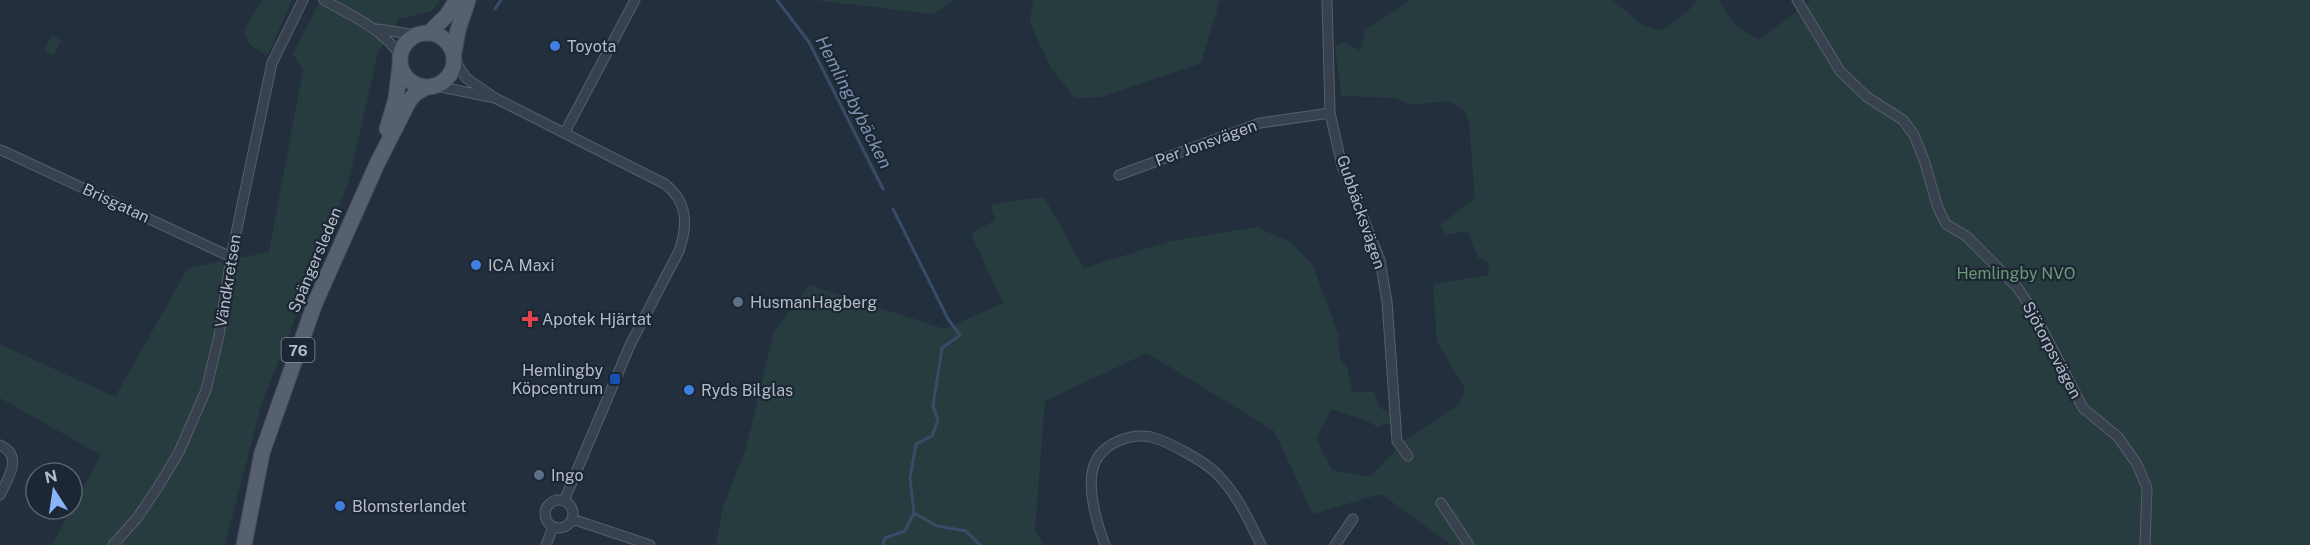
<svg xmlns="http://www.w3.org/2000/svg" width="2310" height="545" viewBox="0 0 2310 545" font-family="'Public Sans',sans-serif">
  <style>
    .green { fill: #263c3f }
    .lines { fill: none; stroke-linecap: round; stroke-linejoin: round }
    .stream { stroke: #394c67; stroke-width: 3 }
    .street-casing { stroke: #565f6c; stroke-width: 11 }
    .primary-casing { stroke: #414a57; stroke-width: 17 }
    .street { stroke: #38414e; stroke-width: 9 }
    .primary { stroke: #56606e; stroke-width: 15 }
    .shop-dot { fill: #3f7fe0; stroke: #1d2633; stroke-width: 2 }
    .service-dot { fill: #5c6f8a; stroke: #1d2633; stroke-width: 2 }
    .health-dot { fill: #e0444e; stroke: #1d2633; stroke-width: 2 }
    .transit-dot { fill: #1a4fb4; stroke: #1d2633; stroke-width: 2 }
    .labels { text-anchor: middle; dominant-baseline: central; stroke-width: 4.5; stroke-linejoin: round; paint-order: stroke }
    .shield { fill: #1d2633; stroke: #878f9c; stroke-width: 1.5 }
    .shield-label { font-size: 15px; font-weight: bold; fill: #b4bcc9 }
    .poi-label { font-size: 16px; fill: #b4bcc9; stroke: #1d2633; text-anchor: start }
    .street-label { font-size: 16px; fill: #b4bcc9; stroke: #1d2633 }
    .park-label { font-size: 16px; fill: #6b9a76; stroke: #1d2633 }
    .water-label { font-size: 18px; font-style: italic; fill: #7c92b1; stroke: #1d2633 }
  </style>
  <rect width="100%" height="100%" fill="#242f3e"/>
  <path class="green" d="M 262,0 L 292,0 L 268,55 C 253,48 247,45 244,29 Z
    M 321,0 L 440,0 L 432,11 L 399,19 L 378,53 L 348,184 L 261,405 L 225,545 L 52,545 L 101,455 L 0,398 L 0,344 L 115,397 L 188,268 L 269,252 L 303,70 L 293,54 Z
    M 814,0 L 954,0 L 933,14 Z
    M 1033,0 L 1220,0 L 1201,63 L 1101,97 L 1075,98 L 1052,70 L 1030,23 Z
    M 1408,0 L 1612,0 L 1643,25 L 1661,31 L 1688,11 L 1697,0 L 1719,0 L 1734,24 L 1759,40 L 1811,0 L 2310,0 L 2310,545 L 1452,545 L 1381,494 L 1313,514 L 1274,431 L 1147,353 L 1045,401 L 1035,529 L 1043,545 L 716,545 L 723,506 L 746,448 L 774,332 L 809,285 L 945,329 L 1003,303 L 971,234 L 995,220 L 991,204 L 1044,197 L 1084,268 L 1171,241 L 1256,227 L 1291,242 L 1313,266 L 1339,336 L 1338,343 L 1341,360 L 1347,367 L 1352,392 L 1374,392 L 1380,408 L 1390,412 L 1390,423 L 1377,427 L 1368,421 L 1331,409 L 1316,438 L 1332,470 L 1370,477 L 1399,447 L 1398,445 L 1460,404 L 1465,389 L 1437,342 L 1433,284 L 1489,275 L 1488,262 L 1478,258 L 1467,231 L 1445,235 L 1440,225 L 1475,198 L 1469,123 L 1467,115 L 1461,107 L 1447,101 L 1412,105 L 1395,98 L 1341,96 L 1335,46 L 1344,43 L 1360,50 L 1365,30 L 1408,2 Z
    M 51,35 L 61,40 L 54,55 L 44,51 Z"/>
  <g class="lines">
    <path class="stream" d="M 777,0 L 809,42 L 883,189
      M 495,9 L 501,0
      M 914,513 L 937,526 L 966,531 L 980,545
      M 883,545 L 885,538 L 905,531 L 914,513 L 910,478 L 916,444 L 932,436 L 938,420 L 933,406 L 942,348 L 960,335 L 948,319 L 893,209"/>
    <g class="street-casing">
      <path id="street" d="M 324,0 C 352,16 381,28 400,55
        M 1327,0 L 1330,113 L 1342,166 L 1380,260 L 1387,302 L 1397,441 L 1408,456
        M 1797,0 L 1840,71 L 1867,97 L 1903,120 L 1914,135 L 1924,160 L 1938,208 L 1946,224 L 1966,236 L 2017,287 L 2033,311 L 2083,408 L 2118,437 L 2137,464 L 2147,488 L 2145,545
        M 378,29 L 417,35
        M 455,61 L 466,78 L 495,98 L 665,184 C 688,202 688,225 679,251 L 630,345 L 564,501
        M 436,86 L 490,97
        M 565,132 L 635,0
        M 1,150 L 231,257
        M 1119,175 L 1260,123 L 1330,113
        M 0,445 C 24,456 8,478 0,495
        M545 514a14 14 0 1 1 28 0a14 14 0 1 1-28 0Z
        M 1441,503 L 1469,545
        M 572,519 L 650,545
        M 113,545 L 137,518 L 158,487 L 179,452 L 206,390 L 219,336 L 231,257 L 272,63 L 303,0
        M 546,545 L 553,527
        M 1105,545 C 1097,524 1086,487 1094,465 C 1102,443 1130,433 1151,437 C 1168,441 1203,461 1215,472 C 1237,493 1248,519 1261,545
        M 1335,545 L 1353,519"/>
    </g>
    <g class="primary-casing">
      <path id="primary" d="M400 60a27 27 0 1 1 54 0a27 27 0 1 1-54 0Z
        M 429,33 L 447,15 L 457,0
        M 454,53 L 458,30 L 468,0
        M 387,129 L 396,99 L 400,65
        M 244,545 L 262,453 L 315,303 L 377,164 L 409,101 L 416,93 L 427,87"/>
    </g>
    <use href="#street" class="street"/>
    <use href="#primary" class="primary"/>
  </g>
  <g class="shop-dot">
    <circle cx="555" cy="46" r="6"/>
    <circle cx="476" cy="265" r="6"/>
    <circle cx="689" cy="390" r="6"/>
    <circle cx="340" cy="506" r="6"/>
  </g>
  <g class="service-dot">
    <circle cx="738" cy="302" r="6"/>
    <circle cx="539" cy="475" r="6"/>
  </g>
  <path class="health-dot" d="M527 310h6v6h6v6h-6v6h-6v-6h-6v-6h6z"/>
  <rect class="transit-dot" x="609" y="373" width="12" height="12" rx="3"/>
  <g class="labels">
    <rect class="shield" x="281.5" y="338" width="33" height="24" rx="4.5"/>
    <g class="shield-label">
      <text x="298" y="350">76</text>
    </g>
    <g class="poi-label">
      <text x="567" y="46">Toyota</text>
      <text x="488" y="265">ICA Maxi</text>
      <text x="750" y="302">HusmanHagberg</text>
      <text x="542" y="319">Apotek Hjärtat</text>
      <text x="603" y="370" text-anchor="end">Hemlingby<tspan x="603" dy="18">Köpcentrum</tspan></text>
      <text x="701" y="390">Ryds Bilglas</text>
      <text x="551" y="475">Ingo</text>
      <text x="352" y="506">Blomsterlandet</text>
    </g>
    <g class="street-label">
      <text transform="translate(1206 143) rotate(-20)">Per Jonsvägen</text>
      <text transform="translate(116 203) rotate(25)">Brisgatan</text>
      <text transform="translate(1361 212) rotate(71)">Gubbäcksvägen</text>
      <text transform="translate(315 260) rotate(-67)">Spängersleden</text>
      <text transform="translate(228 281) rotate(-81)">Vändkretsen</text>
      <text transform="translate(2052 350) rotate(62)">Sjötorpsvägen</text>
    </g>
    <g class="park-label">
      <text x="2016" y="273">Hemlingby NVO</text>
    </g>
    <g class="water-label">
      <text transform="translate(854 102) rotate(63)">Hemlingbybäcken</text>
    </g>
  </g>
  <g transform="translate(54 491) rotate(348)"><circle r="28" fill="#1d2633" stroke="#59626f" stroke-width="1.5"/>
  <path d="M0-4.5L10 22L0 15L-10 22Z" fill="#8ab4f8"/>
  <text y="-9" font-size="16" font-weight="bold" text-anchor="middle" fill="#b4bcc9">N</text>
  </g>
</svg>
